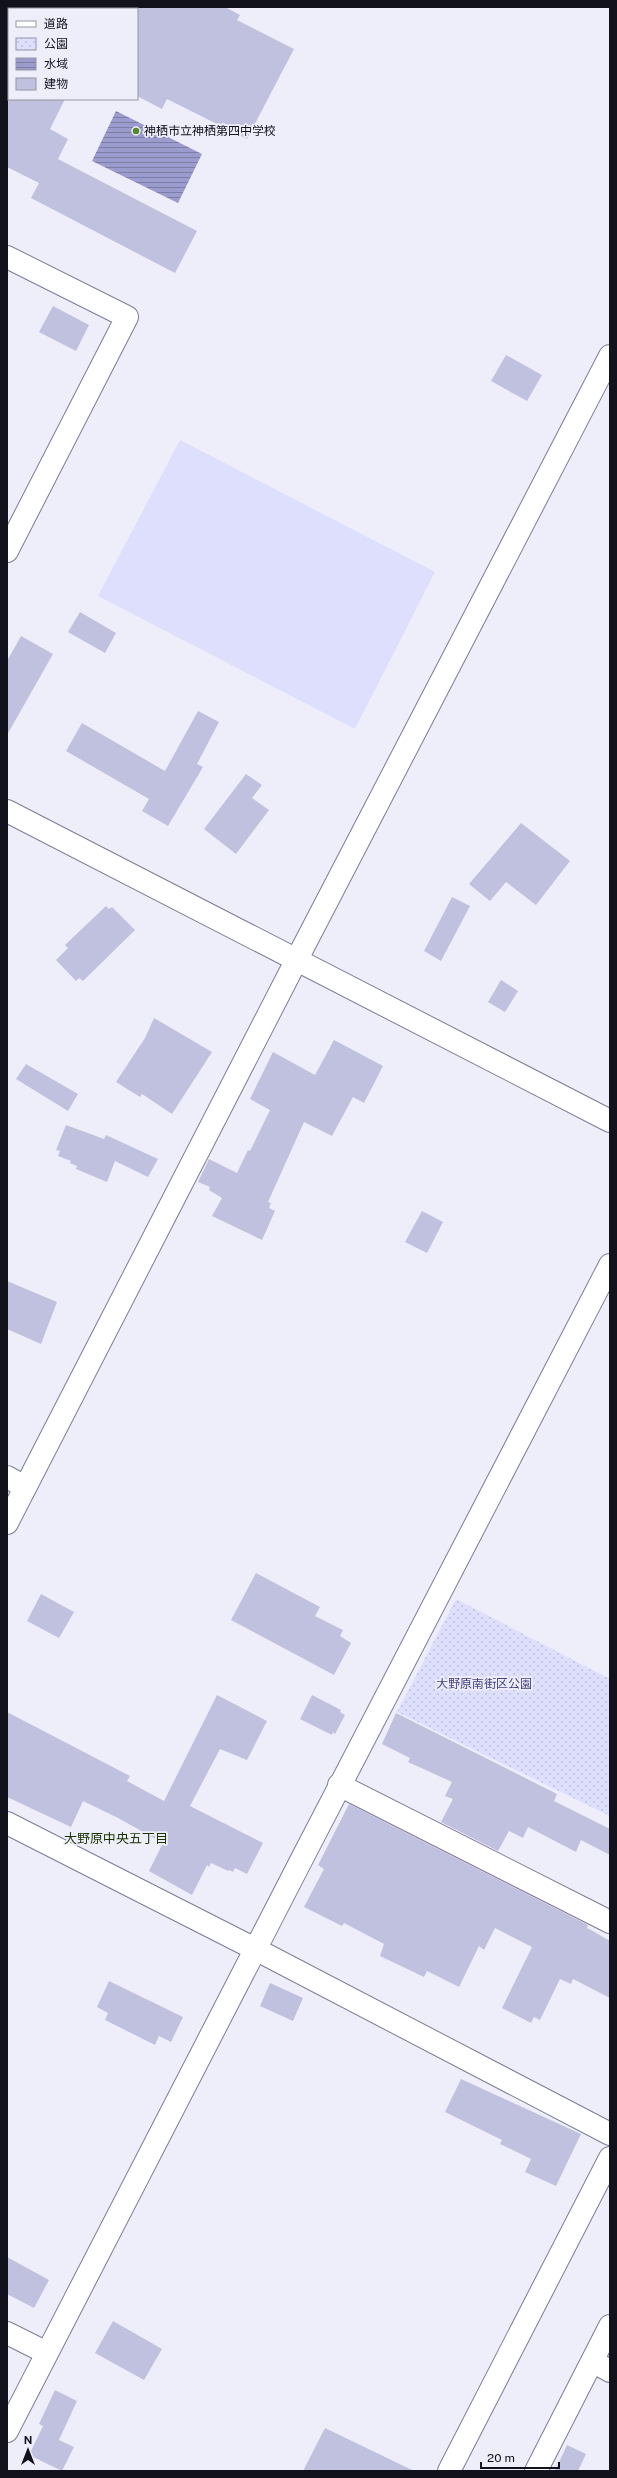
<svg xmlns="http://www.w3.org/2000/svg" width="617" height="2478" viewBox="0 0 617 2478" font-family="'Public Sans','Noto Sans JP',sans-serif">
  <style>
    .park { fill: url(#park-dots) }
    .pitch { fill: #dddffd }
    .water { fill: url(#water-rules) }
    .building { fill: #c0c1de }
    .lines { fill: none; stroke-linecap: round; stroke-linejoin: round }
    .minor-casing { stroke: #7b7c96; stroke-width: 24 }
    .tertiary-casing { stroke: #7b7c96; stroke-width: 24 }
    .minor { stroke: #fff; stroke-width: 22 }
    .tertiary { stroke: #fff; stroke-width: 22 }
    .poi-dot { fill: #548a24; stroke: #eeeefa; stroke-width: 1.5 }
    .labels { text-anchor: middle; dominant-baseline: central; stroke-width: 3.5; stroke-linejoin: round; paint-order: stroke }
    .poi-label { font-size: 12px; fill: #12121c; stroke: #eeeefa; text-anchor: start }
    .park-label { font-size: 12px; fill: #433f7e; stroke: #eeeefa }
    .neighbourhood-label { font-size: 13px; fill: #1a3402; stroke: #eeeefa }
  </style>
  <defs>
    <pattern id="park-dots" width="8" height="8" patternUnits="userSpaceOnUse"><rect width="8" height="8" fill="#dddffd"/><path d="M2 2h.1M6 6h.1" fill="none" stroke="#bdbed8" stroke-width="1.8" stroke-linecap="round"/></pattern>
    <pattern id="water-rules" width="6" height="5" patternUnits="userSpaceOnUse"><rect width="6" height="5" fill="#9b9ccd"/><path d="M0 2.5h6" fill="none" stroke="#7d7ea6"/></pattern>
  </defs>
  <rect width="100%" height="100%" fill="#eeeefa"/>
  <path class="park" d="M 456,1599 L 610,1679 L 610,1816 L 397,1712 Z"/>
  <path class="pitch" d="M 180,440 L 435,572 L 355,729 L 98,596 Z"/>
  <path class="water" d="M 116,111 L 202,154 L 178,203 L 92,161 Z"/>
  <path class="building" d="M 137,7 L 225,7 L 240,15 L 237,20 L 294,49 L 247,139 L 167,99 L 162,109 L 137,96 Z
    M 7,99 L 65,99 L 50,129 L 68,139 L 58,159 L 197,231 L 175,273 L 31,198 L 39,183 L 7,167 Z
    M 53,306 L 89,325 L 76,351 L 39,332 Z
    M 506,355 L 542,375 L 527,401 L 491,381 Z
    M 80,612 L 116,633 L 105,653 L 68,632 Z
    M 21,636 L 53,654 L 7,735 L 7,661 Z
    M 198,711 L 219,722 L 197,764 L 203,767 L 168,826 L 142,811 L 149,799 L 66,751 L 82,723 L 165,771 Z
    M 246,774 L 262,785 L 252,798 L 269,810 L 236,854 L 204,829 Z
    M 521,823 L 570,861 L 536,905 L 506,882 L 490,901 L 469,884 Z
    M 452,897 L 470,906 L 441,961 L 424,951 Z
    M 106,906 L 109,909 L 112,907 L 135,930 L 83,981 L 79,978 L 76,981 L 56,960 L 68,948 L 65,945 Z
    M 501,980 L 518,991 L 505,1012 L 488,1002 Z
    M 154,1018 L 212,1052 L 172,1114 L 142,1094 L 140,1097 L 116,1082 L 145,1038 Z
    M 334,1040 L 383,1066 L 364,1103 L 353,1097 L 332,1136 L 304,1122 L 268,1202 L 271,1203 L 269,1208 L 275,1211 L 262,1240 L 212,1216 L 222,1198 L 209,1190 L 210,1187 L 198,1182 L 209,1159 L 237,1173 L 248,1150 L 250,1151 L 270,1110 L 250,1099 L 273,1052 L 315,1075 Z
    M 26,1064 L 78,1094 L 68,1111 L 16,1079 Z
    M 66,1125 L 104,1139 L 106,1135 L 158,1159 L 148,1177 L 115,1161 L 107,1182 L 76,1169 L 77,1166 L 70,1163 L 71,1161 L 58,1156 L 60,1151 L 56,1150 Z
    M 422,1211 L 443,1222 L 427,1253 L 405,1242 Z
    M 7,1281 L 57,1302 L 41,1344 L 7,1329 Z
    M 256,1573 L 320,1607 L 315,1616 L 343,1630 L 340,1636 L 351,1643 L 334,1675 L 231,1620 Z
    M 41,1594 L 74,1612 L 59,1638 L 27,1621 Z
    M 217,1695 L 267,1721 L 247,1760 L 220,1749 L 190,1806 L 263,1843 L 247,1874 L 235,1868 L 233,1872 L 229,1870 L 228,1871 L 211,1863 L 209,1867 L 207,1865 L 192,1895 L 149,1871 L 163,1843 L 118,1818 L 83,1801 L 71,1827 L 7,1797 L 7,1712 L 130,1776 L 127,1781 L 164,1801 Z
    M 312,1695 L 341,1710 L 340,1712 L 345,1715 L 335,1734 L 333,1732 L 332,1735 L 300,1719 Z
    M 396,1713 L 557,1794 L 554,1801 L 610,1829 L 610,1855 L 581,1840 L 576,1852 L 528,1827 L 523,1838 L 509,1831 L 498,1851 L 441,1822 L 453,1799 L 445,1796 L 452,1782 L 408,1762 L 410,1758 L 382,1744 Z
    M 349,1804 L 588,1925 L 587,1928 L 591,1930 L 610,1941 L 610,1998 L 573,1979 L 571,1984 L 560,1979 L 540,2020 L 534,2017 L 531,2023 L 502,2008 L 532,1947 L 495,1928 L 484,1950 L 479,1946 L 459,1987 L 427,1971 L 424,1977 L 380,1956 L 384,1944 L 344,1923 L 342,1926 L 304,1907 L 324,1869 L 318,1865 Z
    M 109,1981 L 183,2017 L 171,2042 L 159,2036 L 155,2045 L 105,2020 L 108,2013 L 97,2007 Z
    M 270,1983 L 303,1998 L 293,2021 L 260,2006 Z
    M 461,2079 L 581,2134 L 556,2186 L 525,2172 L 531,2159 L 500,2144 L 502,2140 L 445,2112 Z
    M 7,2257 L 49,2280 L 34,2308 L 7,2294 Z
    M 113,2321 L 162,2349 L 144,2380 L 95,2353 Z
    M 55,2390 L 77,2401 L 59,2440 L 74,2447 L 62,2471 L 29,2455 L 43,2426 L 39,2424 Z
    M 325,2428 L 414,2471 L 303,2471 Z
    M 567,2445 L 586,2454 L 578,2471 L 555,2471 Z"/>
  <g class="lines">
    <g class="minor-casing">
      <path id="minor" d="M 7,1477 L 25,1487
        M 7,1523 L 297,959 L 610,356
        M 339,1785 L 610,1922
        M 7,1823 L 257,1950 L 610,2134
        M 7,2333 L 47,2353
        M 592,2361 L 610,2371
        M 7,2431 C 208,2042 407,1653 610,1265
        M 449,2471 L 610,2158
        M 536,2471 L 610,2326"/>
    </g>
    <g class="tertiary-casing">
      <path id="tertiary" d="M 7,257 L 127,317 L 7,551
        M 7,811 L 610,1121"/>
    </g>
    <use href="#minor" class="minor"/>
    <use href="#tertiary" class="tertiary"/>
  </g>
  <circle class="poi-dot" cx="136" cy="131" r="4"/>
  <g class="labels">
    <g class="poi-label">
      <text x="144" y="131">神栖市立神栖第四中学校</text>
    </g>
    <g class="park-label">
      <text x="484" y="1684">大野原南街区公園</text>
    </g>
    <g class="neighbourhood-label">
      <text x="116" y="1838">大野原中央五丁目</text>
    </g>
  </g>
  <rect width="617" height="2478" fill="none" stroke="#12121c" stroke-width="16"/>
  <rect x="8" y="8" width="130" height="92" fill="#eeeefa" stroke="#9696a1"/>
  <rect x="16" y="21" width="20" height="6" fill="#ffffff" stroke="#9696a1"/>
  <text x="44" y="28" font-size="12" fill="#12121c">道路</text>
  <rect x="16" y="38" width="20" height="12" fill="url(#park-dots)" stroke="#9696a1"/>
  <text x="44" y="48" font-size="12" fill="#12121c">公園</text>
  <rect x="16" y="58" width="20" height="12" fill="url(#water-rules)" stroke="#9696a1"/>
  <text x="44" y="68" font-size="12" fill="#12121c">水域</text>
  <rect x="16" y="78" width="20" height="12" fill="#c0c1de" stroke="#9696a1"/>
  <text x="44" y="88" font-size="12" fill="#12121c">建物</text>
  <g transform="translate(28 2450)" stroke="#eeeefa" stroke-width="3" paint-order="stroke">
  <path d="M0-3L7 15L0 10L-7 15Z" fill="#12121c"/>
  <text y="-6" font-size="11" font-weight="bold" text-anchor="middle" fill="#12121c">N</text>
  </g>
  <path d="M481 2462v6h78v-6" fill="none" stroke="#12121c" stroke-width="2"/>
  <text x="487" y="2462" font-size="12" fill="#12121c" stroke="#eeeefa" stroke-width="3" paint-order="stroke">20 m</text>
</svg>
